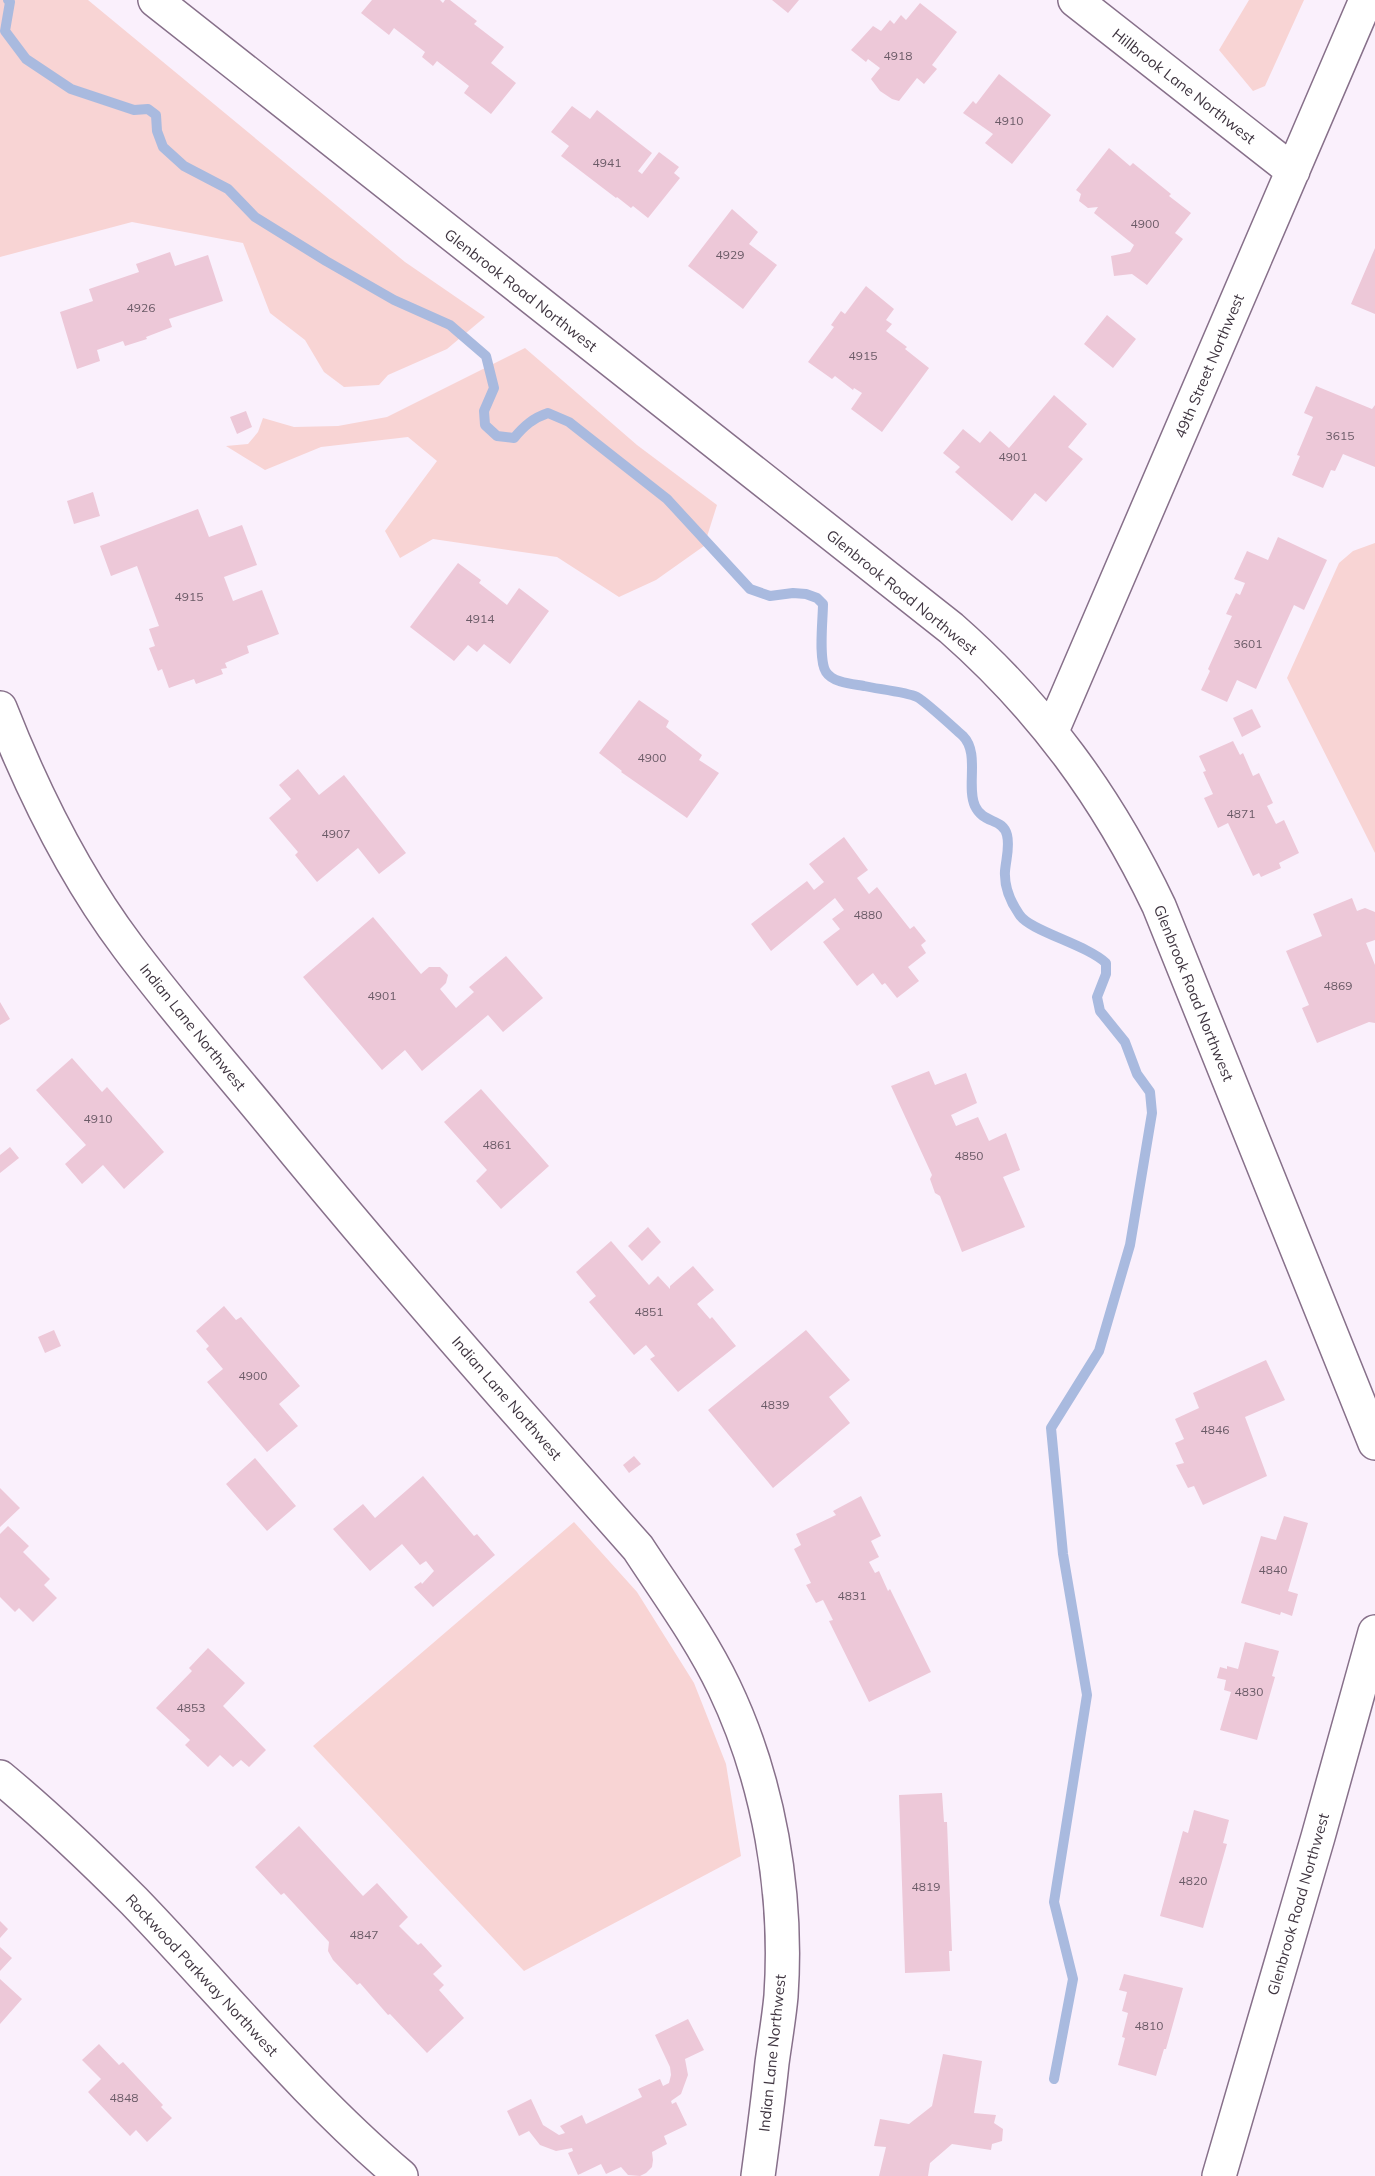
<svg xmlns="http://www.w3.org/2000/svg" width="1375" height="2176" viewBox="0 0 1375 2176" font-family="Mulish,sans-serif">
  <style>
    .green { fill: #f8d4d4 }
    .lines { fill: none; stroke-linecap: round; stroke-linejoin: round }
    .stream { stroke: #a9badf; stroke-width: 10 }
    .building { fill: #edc8d8 }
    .minor-casing { stroke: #87708a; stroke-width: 36 }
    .minor { stroke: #fff; stroke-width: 33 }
    .labels { text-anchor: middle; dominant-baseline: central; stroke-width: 4.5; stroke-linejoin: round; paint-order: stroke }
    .number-label { font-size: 12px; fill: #6a5a66 }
    .street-label { font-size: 15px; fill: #3f3540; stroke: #fff }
  </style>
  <rect width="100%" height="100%" fill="#faf0fc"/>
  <path class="green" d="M 0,0 L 88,0 L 405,262 L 485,317 L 447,349 L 388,375 L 379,385 L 344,387 L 324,372 L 305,340 L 270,313 L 243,243 L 132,222 L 0,257 Z
    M 1249,0 L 1304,0 L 1265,86 L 1253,91 L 1219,50 Z
    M 525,348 L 637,445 L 717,505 L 704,546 L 656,580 L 619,597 L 557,557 L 433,539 L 400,558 L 385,531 L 437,461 L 408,437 L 321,447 L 265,470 L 226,446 L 248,444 L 258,432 L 263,418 L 294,427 L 338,426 L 387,417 Z
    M 1375,543 L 1375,853 L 1287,678 L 1339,563 L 1353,551 Z
    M 574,1522 L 637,1592 L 694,1683 L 726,1764 L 741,1856 L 524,1971 L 313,1746 Z"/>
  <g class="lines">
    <path class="stream" d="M 8,0 L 10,2 L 5,31 L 26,59 L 71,89 L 134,110 L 148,109 L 156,115 L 157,131 L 163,147 L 184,166 L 228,189 L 255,217 L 326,261 L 394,300 L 450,325 L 486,356 L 494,388 L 484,411 L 485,425 L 497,436 L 514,438 C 524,426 533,418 548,413 L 569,422 L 667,499 L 750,589 L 770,596 L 793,593 L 806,594 L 817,598 L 823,604 C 823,619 818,660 826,672 C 833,683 853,684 864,686 C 877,689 906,692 917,697 C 926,702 954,728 963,736 C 980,753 966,787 975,806 C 983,824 1003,818 1007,835 C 1010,847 1006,859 1005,871 C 1004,887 1010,901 1019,914 C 1029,931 1086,944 1106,963 L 1106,974 L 1097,997 L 1100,1011 L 1125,1042 L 1137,1074 L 1150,1092 L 1152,1113 L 1130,1245 L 1099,1351 L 1051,1428 L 1063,1554 L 1087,1695 L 1054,1902 L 1073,1979 L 1054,2079"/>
  </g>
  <path class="building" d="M 372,0 L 440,0 L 443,3 L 445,0 L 450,0 L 477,21 L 474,24 L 504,47 L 491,63 L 516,83 L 491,114 L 464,93 L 469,86 L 437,61 L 433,66 L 422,57 L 425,52 L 394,28 L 389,35 L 361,13 Z
    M 772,0 L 799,0 L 788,13 Z
    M 920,3 L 957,32 L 932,65 L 937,69 L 924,84 L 917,78 L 899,101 L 892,99 L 880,91 L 871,79 L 880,68 L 868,59 L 866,62 L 851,50 L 873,26 L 881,31 L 890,20 L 894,24 L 901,15 L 906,20 Z
    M 999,74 L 1051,115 L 1012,164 L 985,143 L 993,134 L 963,113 L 973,101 L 976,104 Z
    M 572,106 L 590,119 L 597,110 L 652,153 L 638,171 L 642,174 L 659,152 L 679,167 L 674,173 L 680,178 L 648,218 L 633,206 L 631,208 L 617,197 L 616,198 L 561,156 L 569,146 L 551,132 Z
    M 1109,148 L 1130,166 L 1133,163 L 1171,194 L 1169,196 L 1191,213 L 1175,233 L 1183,239 L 1147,285 L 1132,274 L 1114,276 L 1111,256 L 1130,252 L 1134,245 L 1094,213 L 1098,207 L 1088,208 L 1079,201 L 1081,194 L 1076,190 Z
    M 732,209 L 758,232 L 749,244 L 777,265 L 743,309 L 688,266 Z
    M 1375,248 L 1375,314 L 1351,304 Z
    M 170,252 L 175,266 L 208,255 L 223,301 L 169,319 L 172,327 L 146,337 L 147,339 L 125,346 L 123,341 L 97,350 L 100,361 L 77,369 L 60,312 L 93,301 L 89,289 L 139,272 L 136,264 Z
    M 866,286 L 894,309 L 886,320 L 892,324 L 886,331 L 907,347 L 905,349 L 929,368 L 882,432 L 851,409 L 862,393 L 854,388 L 853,390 L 835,376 L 832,379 L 808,362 L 834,327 L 831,325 L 841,311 L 845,314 Z
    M 1107,315 L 1136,339 L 1113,368 L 1084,344 Z
    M 1316,386 L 1372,409 L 1375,405 L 1375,467 L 1343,454 L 1335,471 L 1331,470 L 1323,488 L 1292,475 L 1300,456 L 1297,455 L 1313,417 L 1304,413 Z
    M 1054,395 L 1087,424 L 1068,447 L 1083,459 L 1046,502 L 1035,493 L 1012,521 L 955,472 L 960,467 L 943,453 L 963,429 L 980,443 L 990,431 L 1009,448 Z
    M 246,411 L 252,427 L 237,434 L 230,417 Z
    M 93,492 L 100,516 L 74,524 L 67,501 Z
    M 198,509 L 209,537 L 242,525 L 257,565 L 224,577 L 233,601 L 262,590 L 279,634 L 247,646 L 249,653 L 225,663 L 227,668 L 221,669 L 223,674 L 196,684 L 194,679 L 169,688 L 162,669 L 158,671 L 149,648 L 155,646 L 149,629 L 159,626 L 137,566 L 111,576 L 100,546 Z
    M 1278,537 L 1327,560 L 1304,610 L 1294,605 L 1256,689 L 1237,680 L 1227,702 L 1201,690 L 1210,671 L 1208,669 L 1232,616 L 1226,614 L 1236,593 L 1240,595 L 1245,583 L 1234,579 L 1247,551 L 1268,560 Z
    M 458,563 L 481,580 L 479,583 L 507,605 L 519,588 L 549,611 L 510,664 L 484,644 L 477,652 L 468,645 L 454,661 L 410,627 Z
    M 639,700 L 669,721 L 666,727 L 702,755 L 699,760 L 719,773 L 687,818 L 621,772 L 622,771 L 599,753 Z
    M 1252,709 L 1261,727 L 1242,737 L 1233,718 Z
    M 1233,741 L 1240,755 L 1243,753 L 1253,776 L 1259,773 L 1273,803 L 1267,806 L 1276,824 L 1284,820 L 1299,853 L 1279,863 L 1281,868 L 1261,877 L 1259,873 L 1253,876 L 1228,823 L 1218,828 L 1204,798 L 1213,794 L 1203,772 L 1206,771 L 1199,756 Z
    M 298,769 L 319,795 L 344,775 L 406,853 L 379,874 L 358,848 L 317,882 L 295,855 L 298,852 L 269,818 L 291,799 L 279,785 Z
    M 844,837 L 868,870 L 857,878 L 869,894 L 877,887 L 910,929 L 914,926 L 926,941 L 921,945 L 926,953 L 908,967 L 919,981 L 897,998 L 885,983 L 882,985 L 873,973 L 857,986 L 823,942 L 840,929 L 832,919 L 844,910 L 835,898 L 771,951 L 751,924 L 807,881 L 814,890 L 824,882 L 809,864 Z
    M 1352,898 L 1357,911 L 1365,908 L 1375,912 L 1375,940 L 1366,943 L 1375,965 L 1375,1023 L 1369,1022 L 1317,1043 L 1302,1008 L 1309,1005 L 1286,951 L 1322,936 L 1313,914 Z
    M 373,917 L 421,974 L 429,967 L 440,967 L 448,975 L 446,983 L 440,989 L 456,1008 L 474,992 L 469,987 L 506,956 L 543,998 L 503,1032 L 488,1015 L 422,1071 L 405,1050 L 382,1070 L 303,977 Z
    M 0,1002 L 10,1019 L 0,1025 Z
    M 72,1058 L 102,1092 L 107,1087 L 164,1152 L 124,1189 L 103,1165 L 82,1184 L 65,1164 L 86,1145 L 36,1090 Z
    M 929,1071 L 935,1085 L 966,1073 L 977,1103 L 951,1115 L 956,1126 L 978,1117 L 989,1141 L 1006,1133 L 1020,1170 L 1003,1177 L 1025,1227 L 962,1252 L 940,1196 L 935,1193 L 930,1179 L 932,1175 L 891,1086 Z
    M 481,1089 L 549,1166 L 501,1209 L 476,1181 L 487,1170 L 444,1122 Z
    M 10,1147 L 19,1158 L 0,1173 L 0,1155 Z
    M 648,1227 L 661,1242 L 642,1261 L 628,1246 Z
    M 611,1241 L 649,1285 L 658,1276 L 670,1289 L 670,1286 L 693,1266 L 714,1290 L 697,1304 L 710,1319 L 712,1317 L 736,1346 L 678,1392 L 650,1359 L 655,1356 L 646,1345 L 634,1355 L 589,1302 L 596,1296 L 576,1272 Z
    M 224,1306 L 236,1320 L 241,1317 L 300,1386 L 279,1404 L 298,1426 L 267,1452 L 207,1382 L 223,1369 L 206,1349 L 209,1346 L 196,1331 Z
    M 54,1330 L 61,1346 L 45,1353 L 38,1337 Z
    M 806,1330 L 850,1380 L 829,1397 L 850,1423 L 773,1488 L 708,1410 Z
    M 1266,1360 L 1285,1400 L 1245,1417 L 1267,1476 L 1203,1505 L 1194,1486 L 1188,1488 L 1176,1465 L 1184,1463 L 1175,1443 L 1184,1439 L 1175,1419 L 1199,1408 L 1193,1393 Z
    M 634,1456 L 641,1464 L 629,1473 L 623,1465 Z
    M 255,1458 L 296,1506 L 267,1531 L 226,1484 Z
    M 423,1476 L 474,1536 L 477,1534 L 495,1555 L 433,1607 L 414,1587 L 421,1582 L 422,1584 L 434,1571 L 426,1561 L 420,1565 L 402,1544 L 370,1571 L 333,1529 L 363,1504 L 375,1518 Z
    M 0,1488 L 20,1508 L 0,1527 Z
    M 861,1496 L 881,1536 L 871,1541 L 879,1557 L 869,1562 L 875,1573 L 879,1571 L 888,1591 L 890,1589 L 931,1672 L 869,1702 L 829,1621 L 833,1620 L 823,1600 L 816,1603 L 806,1585 L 811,1583 L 794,1549 L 801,1545 L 796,1534 L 836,1515 L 833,1511 Z
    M 1284,1516 L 1308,1523 L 1288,1591 L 1298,1594 L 1292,1616 L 1281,1612 L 1280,1615 L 1241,1603 L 1261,1536 L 1276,1540 Z
    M 8,1526 L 29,1546 L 23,1552 L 50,1579 L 44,1585 L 57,1598 L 33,1622 L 19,1608 L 15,1612 L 0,1597 L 0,1534 Z
    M 1245,1642 L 1279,1651 L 1272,1676 L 1275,1677 L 1257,1740 L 1220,1730 L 1231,1692 L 1224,1690 L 1226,1680 L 1217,1678 L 1220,1667 L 1227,1669 L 1227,1666 L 1238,1669 Z
    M 208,1648 L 245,1683 L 223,1706 L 266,1750 L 249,1767 L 241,1760 L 233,1767 L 220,1755 L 208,1767 L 185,1745 L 190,1740 L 156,1708 L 192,1671 L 189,1668 Z
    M 942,1793 L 944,1822 L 947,1822 L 952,1951 L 949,1951 L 950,1971 L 905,1973 L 899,1795 Z
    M 1194,1810 L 1229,1820 L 1223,1843 L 1227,1844 L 1203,1928 L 1160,1916 L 1183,1831 L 1188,1833 Z
    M 299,1826 L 363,1896 L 377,1883 L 408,1917 L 399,1926 L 418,1945 L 421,1943 L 442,1966 L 433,1974 L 444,1985 L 439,1990 L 464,2018 L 427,2053 L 390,2014 L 388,2015 L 360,1983 L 357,1985 L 333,1960 L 328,1951 L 329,1942 L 284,1893 L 281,1895 L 255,1867 Z
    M 0,1921 L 8,1929 L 0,1938 Z
    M 0,1947 L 12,1958 L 0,1971 Z
    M 1124,1974 L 1183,1988 L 1166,2049 L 1164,2049 L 1156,2076 L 1118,2065 L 1125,2038 L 1122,2037 L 1128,2013 L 1122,2011 L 1127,1992 L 1119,1990 Z
    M 0,1979 L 22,1999 L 0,2024 Z
    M 688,2019 L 704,2050 L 685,2059 L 688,2075 L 681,2094 L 671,2101 L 672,2104 L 676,2102 L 687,2125 L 664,2136 L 667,2144 L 652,2152 L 653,2160 L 652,2167 L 646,2173 L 640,2176 L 628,2175 L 621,2167 L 606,2174 L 601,2164 L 578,2175 L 568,2153 L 573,2151 L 572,2148 L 556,2151 L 540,2145 L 529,2131 L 519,2136 L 507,2111 L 531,2099 L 543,2125 L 559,2135 L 565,2133 L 560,2126 L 582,2115 L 586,2124 L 642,2097 L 638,2089 L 660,2079 L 663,2086 L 669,2083 L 671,2075 L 670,2067 L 655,2035 Z
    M 99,2044 L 119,2065 L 123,2062 L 163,2105 L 161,2107 L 172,2118 L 147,2142 L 136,2130 L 130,2136 L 88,2092 L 101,2079 L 82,2060 Z
    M 943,2054 L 982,2061 L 974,2113 L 996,2115 L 994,2123 L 1003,2129 L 1002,2141 L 992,2144 L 991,2150 L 952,2144 L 930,2163 L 928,2176 L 879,2176 L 886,2147 L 874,2146 L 880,2119 L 909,2124 L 932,2106 Z"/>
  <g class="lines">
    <g class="minor-casing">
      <path id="minor" d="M 155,0 L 951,628 C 1041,707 1107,797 1159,906 L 1375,1443
        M 1075,0 L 1293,171
        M 0,708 C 33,792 73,874 128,947 C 172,1006 222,1063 269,1120 C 388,1266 513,1407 638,1548 C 668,1594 700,1637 724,1687 C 769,1781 788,1892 781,1996 C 779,2018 775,2041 772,2063 C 768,2101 763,2139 758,2176
        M 1052,731 L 1366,0
        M 0,1777 C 47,1816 91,1858 134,1901 C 223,1993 303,2093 401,2176
        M 1219,2176 L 1318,1837 L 1375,1632"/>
    </g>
    <use href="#minor" class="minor"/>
  </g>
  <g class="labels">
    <g class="number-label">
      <text x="898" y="55">4918</text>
      <text x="1009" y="120">4910</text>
      <text x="607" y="162">4941</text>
      <text x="1145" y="223">4900</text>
      <text x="730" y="254">4929</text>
      <text x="141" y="307">4926</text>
      <text x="863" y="355">4915</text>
      <text x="1340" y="435">3615</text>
      <text x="1013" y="456">4901</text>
      <text x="189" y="596">4915</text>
      <text x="480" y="618">4914</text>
      <text x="1248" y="643">3601</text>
      <text x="652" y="757">4900</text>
      <text x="1241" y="813">4871</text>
      <text x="336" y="833">4907</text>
      <text x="868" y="914">4880</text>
      <text x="1338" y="985">4869</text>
      <text x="382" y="995">4901</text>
      <text x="98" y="1118">4910</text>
      <text x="497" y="1144">4861</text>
      <text x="969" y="1155">4850</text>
      <text x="649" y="1311">4851</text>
      <text x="253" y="1375">4900</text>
      <text x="775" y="1404">4839</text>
      <text x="1215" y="1429">4846</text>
      <text x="1273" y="1569">4840</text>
      <text x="852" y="1595">4831</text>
      <text x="1249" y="1691">4830</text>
      <text x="191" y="1707">4853</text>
      <text x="1193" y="1880">4820</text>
      <text x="926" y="1886">4819</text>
      <text x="364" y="1934">4847</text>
      <text x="1149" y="2025">4810</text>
      <text x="124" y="2097">4848</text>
    </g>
    <g class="street-label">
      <text transform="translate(1184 86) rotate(38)">Hillbrook Lane Northwest</text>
      <text transform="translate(521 290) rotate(38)">Glenbrook Road Northwest</text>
      <text transform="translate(1209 366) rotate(-67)">49th Street Northwest</text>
      <text transform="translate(902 592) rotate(39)">Glenbrook Road Northwest</text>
      <text transform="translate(1194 993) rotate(68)">Glenbrook Road Northwest</text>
      <text transform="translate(193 1027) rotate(51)">Indian Lane Northwest</text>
      <text transform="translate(507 1398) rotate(49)">Indian Lane Northwest</text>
      <text transform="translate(1298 1904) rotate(-74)">Glenbrook Road Northwest</text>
      <text transform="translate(202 1975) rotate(47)">Rockwood Parkway Northwest</text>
      <text transform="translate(772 2053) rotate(-84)">Indian Lane Northwest</text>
    </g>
  </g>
</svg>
